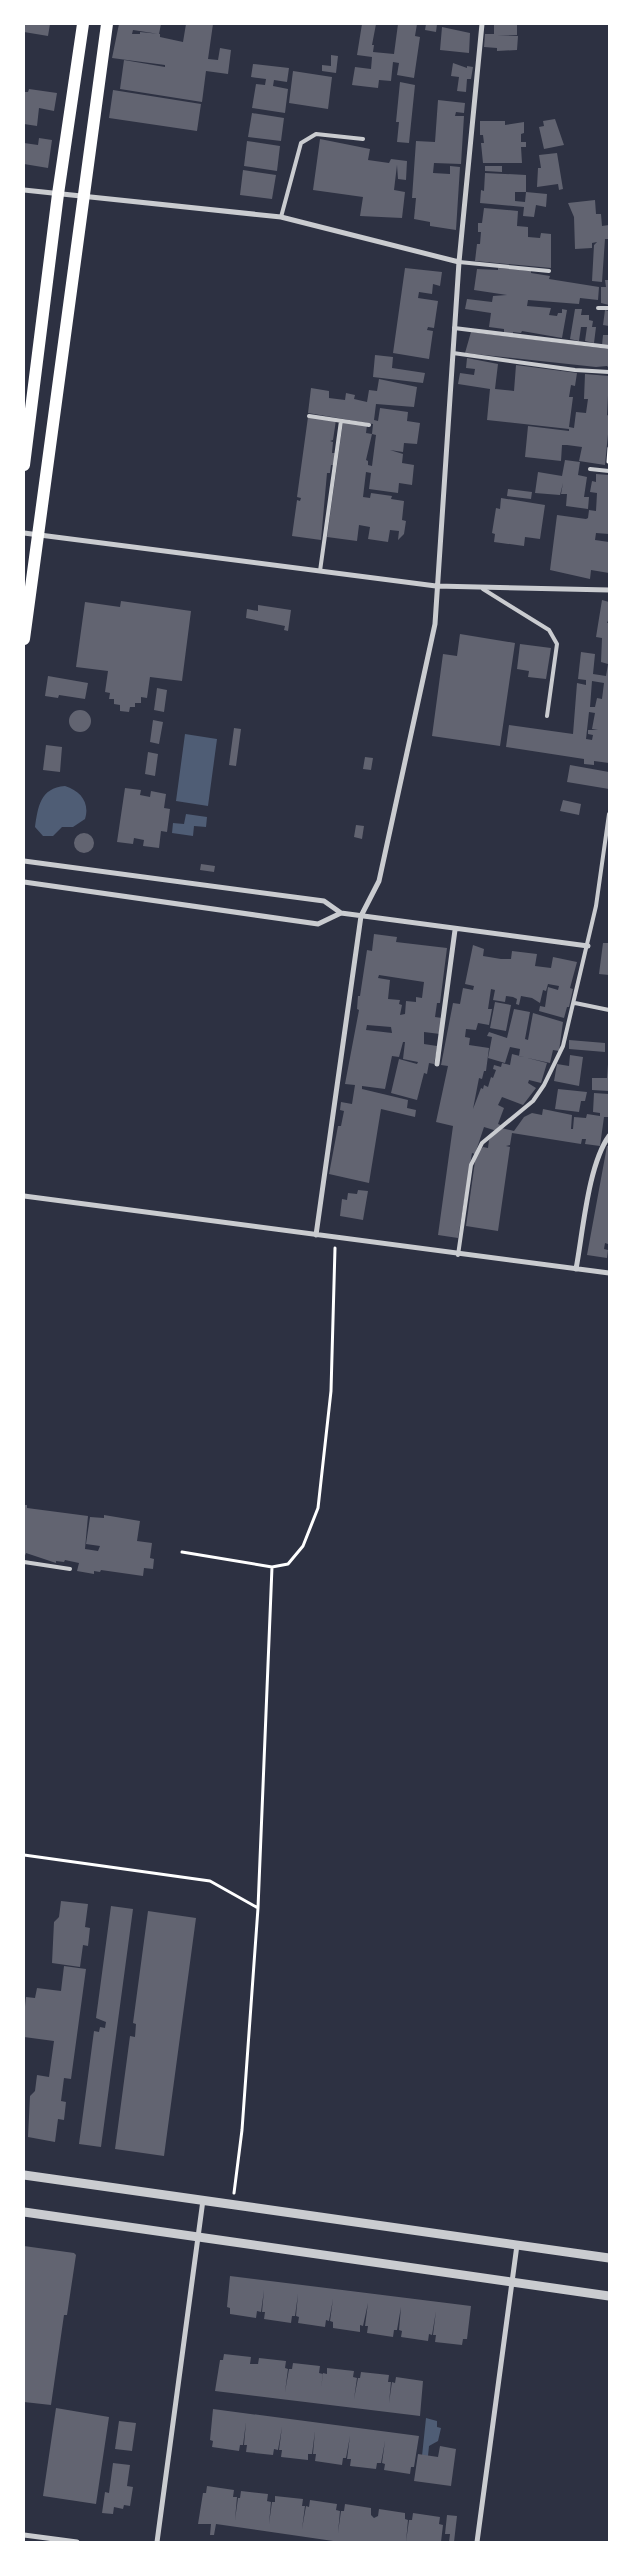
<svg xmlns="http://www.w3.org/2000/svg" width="633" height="2566" viewBox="0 0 633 2566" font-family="Roboto,sans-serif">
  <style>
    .water { fill: #4f5d75 }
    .building { fill: #626471; fill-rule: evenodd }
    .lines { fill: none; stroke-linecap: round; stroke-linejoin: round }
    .path { stroke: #fff; stroke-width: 3 }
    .service { stroke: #caccd0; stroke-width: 4 }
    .minor { stroke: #caccd0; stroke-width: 5 }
    .tertiary { stroke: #caccd0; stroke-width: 9 }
    .primary { stroke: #fff; stroke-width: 12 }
  </style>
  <rect width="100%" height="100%" fill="#2d3142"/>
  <path class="water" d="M 185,734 L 217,739 L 208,806 L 176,801 Z
    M 65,786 C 81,791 90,803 85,819 L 73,827 L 62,827 L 53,836 L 43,836 L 35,827 C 38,807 40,788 65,786 Z
    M 186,814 L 207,817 L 206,827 L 194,826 L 193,836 L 172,833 L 173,823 L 184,824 Z
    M 426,2418 L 437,2421 L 437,2427 L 441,2428 L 438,2441 L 429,2446 L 428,2456 L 422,2456 Z"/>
  <path class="building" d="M 24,24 L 50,24 L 48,36 L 24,32 Z
    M 119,24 L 161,24 L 159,34 L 133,30 L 132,34 L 140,34 L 140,32 L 160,34 L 160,37 L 183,42 L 186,24 L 213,24 L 208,59 L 218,60 L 220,48 L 231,50 L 228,74 L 206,71 L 202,102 L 120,89 L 124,60 L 165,67 L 165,65 L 112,58 Z
    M 362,24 L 376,24 L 372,45 L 374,45 L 373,52 L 394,54 L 398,24 L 417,24 L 415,36 L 420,37 L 414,78 L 397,75 L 399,63 L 393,62 L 391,81 L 379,80 L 378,88 L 352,85 L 355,67 L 371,69 L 372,57 L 357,55 Z
    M 426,24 L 437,24 L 436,32 L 425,30 Z
    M 494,24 L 517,24 L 517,35 L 497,35 L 518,36 L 517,50 L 497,51 L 497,48 L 484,47 L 485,34 L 494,34 Z
    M 442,27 L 470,33 L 469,53 L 440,50 Z
    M 331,55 L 338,56 L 336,73 L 322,71 L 322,65 L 331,66 Z
    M 453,63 L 467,68 L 467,66 L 473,67 L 471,79 L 467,79 L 466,92 L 457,91 L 459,77 L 451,76 Z
    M 253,64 L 289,68 L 287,82 L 274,80 L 273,86 L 288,89 L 285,113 L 252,108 L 256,84 L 265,85 L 266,79 L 251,77 Z
    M 293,71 L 332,77 L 328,109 L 289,103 Z
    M 400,82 L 415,85 L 409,143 L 397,142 L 399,122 L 396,122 Z
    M 29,89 L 57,93 L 54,111 L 39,108 L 37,126 L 24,124 L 24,92 L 28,92 Z
    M 113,90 L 201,104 L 197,131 L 109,118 Z
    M 438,100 L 465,103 L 464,113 L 456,112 L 455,116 L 464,116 L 461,164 L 434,163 L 433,173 L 450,174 L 450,166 L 460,167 L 456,230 L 430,226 L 430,222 L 414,219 L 416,198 L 412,198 L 416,141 L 435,142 Z
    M 252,113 L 284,118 L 281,141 L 248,137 Z
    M 555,119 L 564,145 L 544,149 L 539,127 L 544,126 L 543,121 Z
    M 480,121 L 505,121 L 505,125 L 524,122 L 524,133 L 521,134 L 521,142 L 526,142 L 526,147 L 521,147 L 522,163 L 483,163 L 481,143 L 484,143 L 483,135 L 480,135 Z
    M 39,138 L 52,140 L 48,168 L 24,164 L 24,143 L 38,145 Z
    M 320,139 L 370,149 L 368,160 L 389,163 L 391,159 L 407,161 L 406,180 L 398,179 L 397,165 L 394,190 L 405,192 L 402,218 L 360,216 L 363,197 L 313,190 Z
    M 247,141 L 280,146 L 277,171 L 244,166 Z
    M 557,153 L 563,189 L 559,190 L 558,184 L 537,187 L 538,168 L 541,168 L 539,155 Z
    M 485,166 L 502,166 L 502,172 L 485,171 Z
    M 243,170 L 276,175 L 272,199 L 240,195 Z
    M 485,173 L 526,175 L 526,192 L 515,192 L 515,201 L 525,202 L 526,192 L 547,194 L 546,207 L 536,205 L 534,217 L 523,216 L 524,207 L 480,203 L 481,190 L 484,191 Z
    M 595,200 L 596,214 L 601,214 L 602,226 L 609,225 L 609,239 L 605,239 L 602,282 L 592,281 L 594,245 L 597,242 L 592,243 L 592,248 L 575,249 L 574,217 L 568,203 Z
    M 484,208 L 518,211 L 517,226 L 528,227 L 528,237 L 540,238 L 541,233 L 551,234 L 551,268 L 475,261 L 477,244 L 480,244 L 481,232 L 478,232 L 478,223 L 482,223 Z
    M 405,268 L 442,272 L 440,286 L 433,284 L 432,294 L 419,292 L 418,298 L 438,301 L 434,328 L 428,327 L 427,330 L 433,331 L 429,359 L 393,353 Z
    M 498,268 L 531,271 L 531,273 L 550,276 L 549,279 L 599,287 L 598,300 L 580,298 L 579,304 L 528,300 L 527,306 L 551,308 L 549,315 L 557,316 L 558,313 L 562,313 L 562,309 L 567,310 L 562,338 L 522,331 L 521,333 L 513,332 L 513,335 L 504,334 L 504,329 L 489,327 L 491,313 L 465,309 L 467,299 L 492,302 L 493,296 L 507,295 L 474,290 L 477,269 L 498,270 Z
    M 605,280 L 609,280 L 609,305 L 601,303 L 601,287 L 606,287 Z
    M 575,309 L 582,309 L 581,315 L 589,315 L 589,320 L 593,321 L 592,327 L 596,327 L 594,343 L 585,341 L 587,327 L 581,327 L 579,341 L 570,339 Z
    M 605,310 L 609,311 L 609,326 L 603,325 Z
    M 471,332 L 609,349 L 609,368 L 607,366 L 596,367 L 465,353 Z
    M 603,335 L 609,335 L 609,345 L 602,345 Z
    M 375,355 L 393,357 L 392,368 L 425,373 L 423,383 L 373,377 Z
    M 467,358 L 498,364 L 495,389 L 514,391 L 516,365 L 577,373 L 575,386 L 571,385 L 569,397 L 573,397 L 569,427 L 574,428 L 576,412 L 586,413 L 588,399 L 584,399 L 585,374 L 609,376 L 607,415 L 609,416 L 609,424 L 605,465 L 579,461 L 582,447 L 567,445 L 562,445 L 561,461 L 525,457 L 528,426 L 569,431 L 569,429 L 487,420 L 490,389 L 458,384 L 460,373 L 474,375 L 475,369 L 466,368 Z
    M 379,379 L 417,387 L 414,407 L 376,404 L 374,420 L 378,421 L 380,408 L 408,412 L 407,421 L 420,423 L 417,444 L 404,443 L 403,452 L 390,450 L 403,454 L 402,463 L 414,465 L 412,485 L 399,483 L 398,493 L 369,489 L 371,473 L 366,472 L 363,497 L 370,498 L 371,493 L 392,496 L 391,499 L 404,501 L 402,520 L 406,521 L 404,534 L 398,540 L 399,531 L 390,530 L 388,542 L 368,539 L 370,527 L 359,525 L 357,541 L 327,537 L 343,422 L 367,425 L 366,433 L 372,434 L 366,460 L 368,461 L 368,465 L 372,466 L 376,435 L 372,434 L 373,424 L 308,413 L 311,388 L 329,391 L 329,398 L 345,400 L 346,393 L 355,395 L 354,399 L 367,402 L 369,390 L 377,391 Z
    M 308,417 L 336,420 L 333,440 L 330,441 L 333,442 L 332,453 L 335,453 L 334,465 L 331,465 L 330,473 L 327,473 L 321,540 L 292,536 L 297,500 L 300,501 L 301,498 L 297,497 Z
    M 565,460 L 580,462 L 578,475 L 587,477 L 584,497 L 589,497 L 588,509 L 566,506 L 567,494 L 561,494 L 563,483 L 560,495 L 535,493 L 538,472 L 562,476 Z
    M 596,474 L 609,475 L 609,534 L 596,533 L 595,540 L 609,542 L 609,573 L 591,570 L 590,579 L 550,570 L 557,515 L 586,519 L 588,518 L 589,510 L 596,511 L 597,493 L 590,492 L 592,481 L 596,482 Z
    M 508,489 L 532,492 L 531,499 L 507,496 Z
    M 501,498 L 545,505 L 540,539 L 525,537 L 524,546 L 494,542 L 495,534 L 492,533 L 496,508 L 500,509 Z
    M 602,600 L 609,602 L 609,618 L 607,623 L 609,623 L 609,763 L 594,761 L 594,765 L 584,764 L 584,759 L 506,747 L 509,725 L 573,734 L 577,683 L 586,685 L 586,680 L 578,679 L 581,652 L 595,654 L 593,674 L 606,676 L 608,664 L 601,662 L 602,638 L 596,637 ZM 592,681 L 604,683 L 602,699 L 597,698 L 595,707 L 590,707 ZM 589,712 L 595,713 L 592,729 L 598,730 L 588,730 L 588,734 L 593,735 L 592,740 L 586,739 Z
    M 121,601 L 191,611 L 182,681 L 150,677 L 147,698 L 141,697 L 141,703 L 135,703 L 135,707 L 130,707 L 129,712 L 120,711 L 120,705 L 114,704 L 114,699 L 109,699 L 110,693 L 105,692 L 108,671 L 76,667 L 85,602 L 120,607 Z
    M 258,605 L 291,610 L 288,631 L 284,630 L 285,626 L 246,618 L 247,609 L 258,611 Z
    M 460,634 L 515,643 L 500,746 L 432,736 L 443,654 L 457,656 Z
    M 520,644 L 551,648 L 546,679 L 528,677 L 529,671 L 517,669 Z
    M 48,676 L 88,683 L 85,699 L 59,695 L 58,698 L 45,696 Z
    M 157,688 L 167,690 L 164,712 L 154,710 Z
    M69 721a11 11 0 1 1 22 0a11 11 0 1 1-22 0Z
    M 153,720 L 163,722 L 159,744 L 150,742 Z
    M 234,728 L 241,729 L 236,766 L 229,765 Z
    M 46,745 L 62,747 L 60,772 L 43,770 Z
    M 148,752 L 158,754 L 155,776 L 145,774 Z
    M 365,757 L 373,758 L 371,770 L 363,769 Z
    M 570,765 L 609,772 L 609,789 L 567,782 Z
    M 125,788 L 141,790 L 140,795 L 150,797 L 151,791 L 166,794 L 164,808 L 170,809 L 167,832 L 161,831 L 159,848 L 143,846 L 144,840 L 134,838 L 133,844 L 117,842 Z
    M 563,800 L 581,804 L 579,815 L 560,811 Z
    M 356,825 L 364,826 L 362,839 L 354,837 Z
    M74 843a10 10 0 1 1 20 0a10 10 0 1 1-20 0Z
    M 201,864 L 215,866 L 214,872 L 200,870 Z
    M 374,934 L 397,937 L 396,942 L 447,948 L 440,1003 L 437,1003 L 435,1017 L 442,1018 L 440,1034 L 424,1032 L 424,1044 L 437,1046 L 436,1054 L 434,1064 L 429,1063 L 427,1074 L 424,1073 L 417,1100 L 391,1093 L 399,1059 L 417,1064 L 418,1062 L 403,1059 L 405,1042 L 403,1042 L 399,1057 L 392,1056 L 385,1089 L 362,1086 L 362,1089 L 408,1100 L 407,1108 L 416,1110 L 415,1117 L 381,1109 L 369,1183 L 329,1174 L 338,1126 L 341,1126 L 344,1111 L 340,1110 L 341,1102 L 352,1104 L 355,1085 L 345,1084 L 359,1010 L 357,1009 L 358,996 L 360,996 L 367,950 L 372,951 ZM 379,975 L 424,982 L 422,998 L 416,997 L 416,1002 L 406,1001 L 405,1014 L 400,1015 L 402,1005 L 399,1004 L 400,1000 L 388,999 L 390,980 L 378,978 ZM 367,1025 L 391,1027 L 392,1033 L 366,1030 Z
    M 603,943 L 609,943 L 609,975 L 599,974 Z
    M 473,945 L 484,949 L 483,956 L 501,959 L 511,959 L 512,951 L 537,954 L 535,966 L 551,968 L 553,957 L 577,962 L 570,988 L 573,989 L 569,1007 L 567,1007 L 564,1018 L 539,1011 L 540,1006 L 545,1007 L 548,987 L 558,990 L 559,986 L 548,984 L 546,991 L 543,990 L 540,1003 L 532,998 L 521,996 L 519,1005 L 516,1004 L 517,999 L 513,997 L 506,996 L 505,1002 L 493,1000 L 495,990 L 491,989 L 488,1009 L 492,1009 L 489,1025 L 478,1023 L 476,1030 L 466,1029 L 465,1037 L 470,1038 L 469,1045 L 489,1048 L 486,1071 L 484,1071 L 482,1079 L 479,1078 L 473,1109 L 481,1088 L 483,1089 L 484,1085 L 488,1087 L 491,1077 L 493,1078 L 496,1070 L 493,1069 L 494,1065 L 501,1067 L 502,1063 L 510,1065 L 512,1054 L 547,1063 L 541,1083 L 529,1080 L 528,1083 L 536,1088 L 523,1105 L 502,1097 L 498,1105 L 504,1108 L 498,1124 L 503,1126 L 497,1131 L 484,1127 L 475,1154 L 472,1153 L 458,1238 L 438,1235 L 453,1126 L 436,1122 L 448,1066 L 441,1065 L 453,1003 L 460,1004 L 463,988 L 473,990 L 474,986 L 465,984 Z
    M 495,1002 L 511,1005 L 506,1031 L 490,1028 Z
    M 514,1009 L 530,1012 L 525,1039 L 528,1040 L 533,1013 L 563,1022 L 559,1051 L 553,1050 L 550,1063 L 519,1056 L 520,1049 L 510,1047 L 505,1063 L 488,1058 L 492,1037 L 487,1036 L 489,1032 L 507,1038 Z
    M 569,1040 L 605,1043 L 605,1052 L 569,1049 Z
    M 570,1055 L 583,1057 L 579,1086 L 554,1081 L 557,1064 L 569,1066 Z
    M 608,1064 L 609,1091 L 592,1090 L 592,1078 L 607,1078 Z
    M 558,1089 L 587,1092 L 585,1101 L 581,1101 L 579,1112 L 555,1109 Z
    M 594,1093 L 609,1094 L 609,1117 L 604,1117 L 600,1146 L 585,1144 L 586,1139 L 582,1139 L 581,1144 L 512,1133 L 510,1145 L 506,1146 L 510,1147 L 498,1231 L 466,1226 L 475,1161 L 479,1151 L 483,1147 L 488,1148 L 489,1140 L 501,1128 L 514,1131 L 524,1117 L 532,1113 L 542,1115 L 543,1109 L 572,1115 L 571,1129 L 573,1129 L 574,1117 L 586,1118 L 587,1114 L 600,1116 L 600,1113 L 593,1112 Z
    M 607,1146 L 609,1146 L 609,1224 L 608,1244 L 605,1243 L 604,1249 L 608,1250 L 607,1258 L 587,1255 Z
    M 358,1190 L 368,1191 L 363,1220 L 340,1216 L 342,1199 L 347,1200 L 348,1193 L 357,1194 Z
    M 24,1505 L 27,1505 L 27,1508 L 88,1516 L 85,1549 L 98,1551 L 100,1546 L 86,1544 L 90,1517 L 104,1518 L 104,1515 L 140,1521 L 137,1541 L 152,1543 L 150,1558 L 154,1559 L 153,1569 L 144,1568 L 143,1576 L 101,1570 L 100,1572 L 94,1571 L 94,1574 L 77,1571 L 79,1563 L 65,1560 L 64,1562 L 56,1561 L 56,1563 L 26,1553 L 24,1558 Z
    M 61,1901 L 88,1904 L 85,1927 L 90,1928 L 88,1946 L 83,1945 L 80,1967 L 52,1963 L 54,1922 L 59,1917 Z
    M 111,1906 L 133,1909 L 101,2147 L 79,2144 L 94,2031 L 99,2032 L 100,2027 L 105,2028 L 106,2022 L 96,2018 Z
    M 148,1911 L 196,1918 L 164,2156 L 115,2149 L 130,2036 L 135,2037 L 136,2024 L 133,2023 Z
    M 64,1966 L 86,1969 L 71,2079 L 64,2078 L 61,2101 L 66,2102 L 64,2120 L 58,2119 L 55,2142 L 28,2137 L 30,2096 L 35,2091 L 37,2075 L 49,2077 L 54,2041 L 24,2037 L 24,2016 L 26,1997 L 35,1998 L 37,1988 L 61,1991 Z
    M 24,2246 L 74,2253 L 76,2255 L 67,2315 L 64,2315 L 51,2405 L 24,2402 Z
    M 230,2276 L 471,2306 L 467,2339 L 463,2339 L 462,2345 L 435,2342 L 436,2335 L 433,2335 L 436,2311 L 432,2335 L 429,2334 L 428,2341 L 401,2337 L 402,2331 L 399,2330 L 401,2307 L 397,2330 L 394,2330 L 393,2337 L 367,2333 L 368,2326 L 365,2326 L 368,2303 L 363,2326 L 360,2325 L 360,2332 L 333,2328 L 333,2322 L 330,2321 L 333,2299 L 329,2321 L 326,2320 L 325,2327 L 298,2323 L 299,2317 L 296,2316 L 298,2294 L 295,2316 L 292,2316 L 291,2323 L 264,2319 L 265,2312 L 262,2312 L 264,2290 L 261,2312 L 257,2311 L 256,2318 L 230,2314 L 230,2308 L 227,2307 Z
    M 224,2354 L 251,2357 L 250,2364 L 258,2364 L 259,2358 L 286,2361 L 285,2368 L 288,2369 L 285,2392 L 289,2369 L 292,2369 L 293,2363 L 320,2366 L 319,2373 L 323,2374 L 321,2388 L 323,2373 L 327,2374 L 327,2368 L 354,2371 L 353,2377 L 357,2378 L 354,2399 L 358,2378 L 360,2378 L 361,2372 L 389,2375 L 388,2382 L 391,2382 L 389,2403 L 392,2382 L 395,2383 L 396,2377 L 423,2381 L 420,2416 L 215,2391 L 220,2360 L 223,2360 Z
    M 56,2408 L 109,2417 L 96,2504 L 43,2496 Z
    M 213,2409 L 419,2436 L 414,2467 L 411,2467 L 410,2474 L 384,2470 L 385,2464 L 382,2463 L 385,2441 L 381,2463 L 377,2463 L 376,2469 L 350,2466 L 351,2459 L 347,2459 L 350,2436 L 346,2458 L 343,2458 L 342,2465 L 315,2461 L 316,2454 L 313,2454 L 315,2431 L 312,2454 L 308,2454 L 308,2460 L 281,2457 L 282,2450 L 279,2450 L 282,2427 L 278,2450 L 274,2449 L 273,2455 L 246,2452 L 247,2445 L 244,2445 L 246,2422 L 243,2445 L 240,2445 L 239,2451 L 212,2447 L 213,2441 L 210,2440 Z
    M 119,2421 L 136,2423 L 132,2451 L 115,2449 Z
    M 440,2446 L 456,2449 L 451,2486 L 414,2481 L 418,2454 L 438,2457 Z
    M 113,2463 L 130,2465 L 127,2486 L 133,2487 L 130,2506 L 124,2505 L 123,2509 L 114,2507 L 113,2514 L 102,2513 L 105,2492 L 109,2493 Z
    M 207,2486 L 234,2490 L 233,2497 L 237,2497 L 235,2520 L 238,2498 L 240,2498 L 241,2491 L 268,2494 L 267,2501 L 271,2502 L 269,2524 L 272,2502 L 275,2502 L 275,2496 L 303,2499 L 302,2506 L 305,2506 L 302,2529 L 306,2506 L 309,2507 L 310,2500 L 337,2504 L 336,2510 L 340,2511 L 338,2533 L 341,2511 L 344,2511 L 345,2504 L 371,2508 L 371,2515 L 374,2518 L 378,2516 L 379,2509 L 405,2513 L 405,2519 L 408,2520 L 406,2542 L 340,2542 L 216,2524 L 214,2535 L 210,2535 L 211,2524 L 198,2524 L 203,2493 L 206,2493 Z
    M 413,2513 L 440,2517 L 439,2524 L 443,2525 L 441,2542 L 406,2542 L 409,2520 L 412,2520 Z
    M 447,2515 L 457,2516 L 454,2542 L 449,2542 L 450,2534 L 445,2534 Z"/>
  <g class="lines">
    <path class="path" d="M 608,462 L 609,448
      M 182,1552 L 272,1567 L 288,1564 L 303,1546 L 318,1508 L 331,1391 L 335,1248
      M 24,1855 L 210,1881 L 258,1908 L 242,2130 L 234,2193
      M 258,1908 L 272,1567"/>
    <path class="service" d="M 281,217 L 301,143 L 316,134 L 363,139
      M 459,262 L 549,271
      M 598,308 L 609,308
      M 454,328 L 609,347
      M 453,353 L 575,370 L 609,372
      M 309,416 L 369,425
      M 590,469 L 609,471
      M 320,571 L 341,421
      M 483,589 L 549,630 L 557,644 L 547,716
      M 575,1003 L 609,1010
      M 458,1255 L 471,1165 L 482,1143 L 533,1101 L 544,1085 L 563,1046 L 596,906 L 609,814
      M 24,1562 L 70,1569"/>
    <path class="minor" d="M 24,190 L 281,217 L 459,262
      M 24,533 L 436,586 L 609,590
      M 24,861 L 324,901 L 341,913 L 588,946
      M 24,882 L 318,924 L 341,913
      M 437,1064 L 455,930
      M 24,1196 L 609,1273
      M 316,1235 L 361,916 L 379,881 L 435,624 L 459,262 L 482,24
      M 576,1269 C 583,1232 588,1165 609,1136
      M 24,2535 L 77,2542
      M 157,2542 L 203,2200
      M 477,2542 L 517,2245"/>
    <path class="tertiary" d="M 24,2175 L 609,2258
      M 24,2212 L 609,2296"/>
    <path class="primary" d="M 24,465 L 58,194 L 83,24
      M 24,639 L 107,24"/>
  </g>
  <rect width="633" height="2566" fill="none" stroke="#ffffff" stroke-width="50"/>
</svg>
